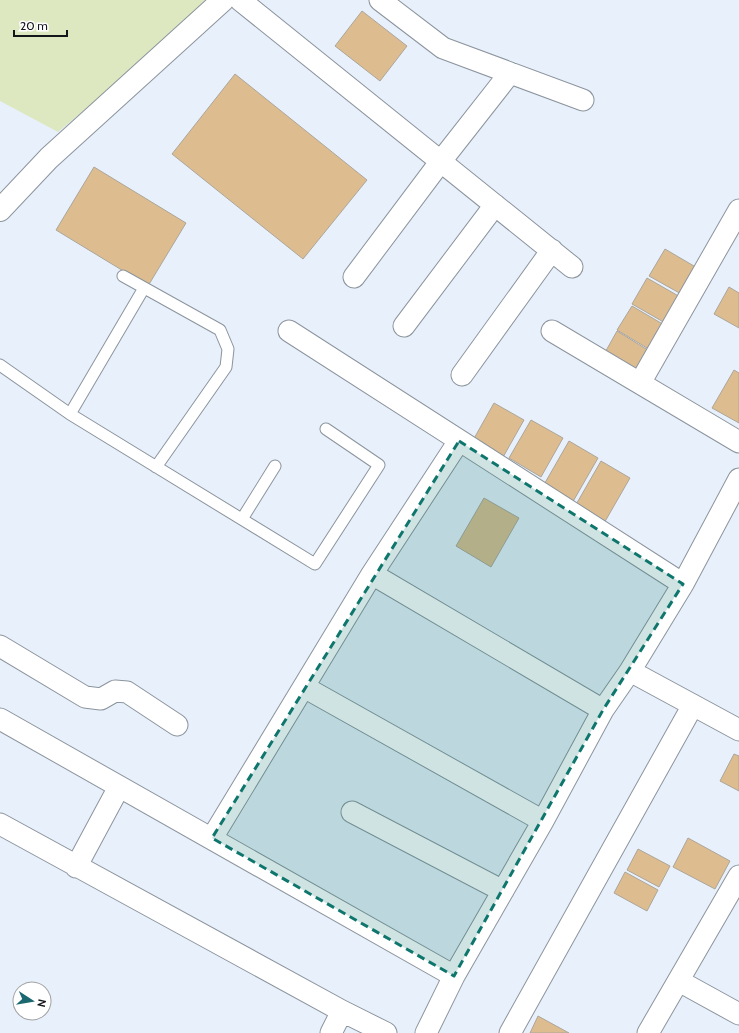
<svg xmlns="http://www.w3.org/2000/svg" width="739" height="1033" viewBox="0 0 739 1033" font-family="Cabin,sans-serif">
  <style>
    .green { fill: #dde8c1 }
    .building { fill: #ddbd8f; stroke: #aca59b }
    .lines { fill: none; stroke-linecap: round; stroke-linejoin: round }
    .service-casing { stroke: #8c949d; stroke-width: 13 }
    .minor-casing { stroke: #8c949d; stroke-width: 23 }
    .tertiary-casing { stroke: #8c949d; stroke-width: 24 }
    .service { stroke: #fff; stroke-width: 11 }
    .minor { stroke: #fff; stroke-width: 21 }
    .tertiary { stroke: #fff; stroke-width: 22 }
    .marked { fill: #0f766e; fill-opacity: 0.2; stroke: #0f766e; stroke-width: 3; stroke-dasharray: 8 5; stroke-linejoin: round }
  </style>
  <rect width="100%" height="100%" fill="#e8f1fb"/>
  <path class="green" d="M 0,0 L 216,0 L 58,132 L 0,101 Z"/>
  <path class="building" d="M 362,11 L 407,46 L 380,81 L 335,46 Z
    M 235,74 L 367,180 L 303,259 L 172,154 Z
    M 94,167 L 186,223 L 148,286 L 56,230 Z
    M 665,249 L 699,269 L 683,295 L 649,276 Z
    M 647,278 L 682,298 L 667,324 L 632,304 Z
    M 729,287 L 739,293 L 739,328 L 714,314 Z
    M 632,306 L 666,326 L 652,351 L 617,330 Z
    M 617,331 L 651,352 L 637,376 L 603,356 Z
    M 734,370 L 739,373 L 739,423 L 712,408 Z
    M 494,403 L 524,420 L 502,459 L 472,442 Z
    M 531,420 L 563,438 L 541,477 L 509,458 Z
    M 569,441 L 598,458 L 571,505 L 542,488 Z
    M 601,461 L 630,478 L 603,525 L 574,508 Z
    M 484,498 L 519,518 L 491,567 L 456,546 Z
    M 734,754 L 739,756 L 739,791 L 720,781 Z
    M 688,838 L 730,861 L 715,889 L 673,867 Z
    M 638,849 L 670,866 L 659,887 L 627,870 Z
    M 625,872 L 658,890 L 647,911 L 614,893 Z
    M 538,1016 L 569,1033 L 530,1033 Z"/>
  <g class="lines">
    <g class="service-casing">
      <path id="service" d="M 123,276 L 220,330 L 228,349 L 226,367 L 156,467
        M 0,365 L 70,414 L 315,564 L 379,465 L 326,429
        M 70,414 L 144,288
        M 242,519 L 275,466"/>
    </g>
    <g class="minor-casing">
      <path id="minor" d="M 240,0 L 572,267
        M 380,0 L 443,48 L 583,100
        M 354,277 L 441,161 L 510,73
        M 404,326 L 495,205
        M 289,331 L 683,584
        M 552,331 L 739,442
        M 462,375 L 552,250
        M 640,383 L 739,210
        M 372,574 L 603,710
        M 0,646 L 85,697 L 101,699 L 115,691 L 127,692 L 177,725
        M 630,671 L 739,730
        M 304,687 L 543,821
        M 0,719 L 454,976
        M 352,812 L 503,891
        M 0,824 L 342,1011 L 386,1033
        M 212,838 L 372,574 L 459,441
        M 76,867 L 119,787
        M 679,981 L 739,1014
        M 331,1033 L 342,1011
        M 426,1033 L 454,976 L 543,821 L 603,710 L 630,671 L 683,584 L 739,479
        M 510,1033 L 693,705
        M 648,1033 L 739,876"/>
    </g>
    <g class="tertiary-casing">
      <path id="tertiary" d="M 0,210 L 49,158 L 223,0"/>
    </g>
    <use href="#service" class="service"/>
    <use href="#minor" class="minor"/>
    <use href="#tertiary" class="tertiary"/>
  </g>
  <path class="marked" d="M 459,441 L 683,584 L 603,710 L 454,976 L 212,838 Z"/>
  <g transform="translate(32 1001) rotate(102)"><circle r="19" fill="#ffffff" stroke="#a1a2a3"/>
  <path d="M0-3L7 15L0 10L-7 15Z" fill="#1c6871"/>
  <text y="-6" font-size="11" font-weight="bold" text-anchor="middle" fill="#13161a">N</text>
  </g>
  <path d="M14 30v6h53v-6" fill="none" stroke="#13161a" stroke-width="2"/>
  <text x="20" y="30" font-size="12" fill="#13161a" stroke="#ffffff" stroke-width="3" paint-order="stroke">20 m</text>
</svg>
